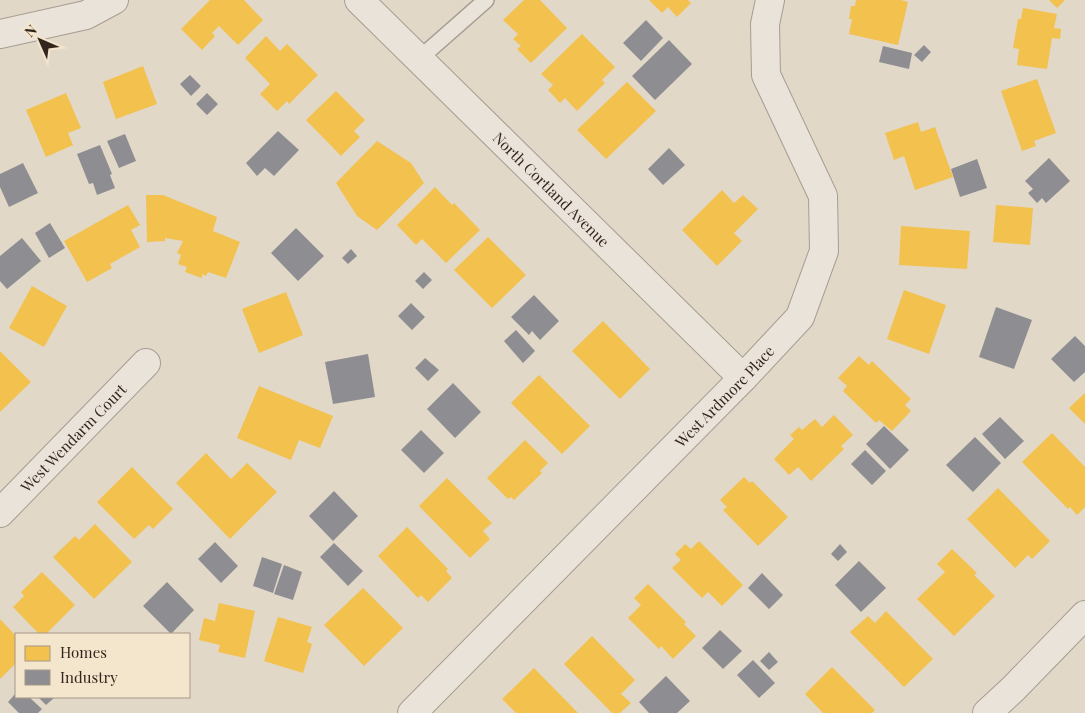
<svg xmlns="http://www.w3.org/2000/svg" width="1085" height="713" viewBox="0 0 1085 713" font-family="'Playfair Display',serif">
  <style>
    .homes { fill: #f2c14e }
    .industry { fill: #8d8d92 }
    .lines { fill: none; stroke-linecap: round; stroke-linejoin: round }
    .lane-casing { stroke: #a69d92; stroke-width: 18 }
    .street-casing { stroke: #a69d92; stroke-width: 30 }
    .lane { stroke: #eae3da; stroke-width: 15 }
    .street { stroke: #eae3da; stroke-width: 28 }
    .labels { text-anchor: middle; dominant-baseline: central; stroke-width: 5; stroke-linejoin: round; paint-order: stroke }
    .street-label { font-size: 15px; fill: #34251c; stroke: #f4e5cd }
  </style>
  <rect width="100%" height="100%" fill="#e2d8c8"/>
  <path class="homes" d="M 210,0 L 244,0 L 263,20 L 238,45 L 219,26 L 212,33 L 215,36 L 202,50 L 181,29 Z
    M 524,0 L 540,0 L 567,28 L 531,63 L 517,49 L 521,46 L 513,39 L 518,34 L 503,20 Z
    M 649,0 L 688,0 L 691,3 L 677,17 L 668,7 L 662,13 Z
    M 856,0 L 901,0 L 908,2 L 898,45 L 849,34 L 852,19 L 849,19 L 851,6 L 855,6 Z
    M 1049,0 L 1065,0 L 1057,8 Z
    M 1023,8 L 1057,14 L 1054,28 L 1061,29 L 1060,39 L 1052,38 L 1047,69 L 1017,65 L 1019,49 L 1013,48 L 1018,19 L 1021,19 Z
    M 582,34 L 615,67 L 602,80 L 605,83 L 577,111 L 565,98 L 560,103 L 548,90 L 553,85 L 541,74 Z
    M 266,36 L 280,51 L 287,44 L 318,75 L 289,104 L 287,101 L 277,111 L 260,94 L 270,84 L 245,58 Z
    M 143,66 L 157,104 L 116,119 L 103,82 Z
    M 1037,79 L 1056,133 L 1034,141 L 1036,146 L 1022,151 L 1001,91 Z
    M 627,82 L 656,111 L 606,159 L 577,130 Z
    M 336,91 L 365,120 L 354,131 L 360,137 L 341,156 L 306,120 Z
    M 66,93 L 81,128 L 68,133 L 73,145 L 46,157 L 26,110 Z
    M 918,122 L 921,132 L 935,127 L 953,177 L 915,190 L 904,156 L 894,160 L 885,133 Z
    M 377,141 L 411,163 L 424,183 L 377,230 L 357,216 L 336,183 Z
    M 435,187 L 452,205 L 454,203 L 480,230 L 446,263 L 422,239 L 416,245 L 397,225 Z
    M 722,190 L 734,203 L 743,195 L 758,209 L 734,233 L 742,241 L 717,266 L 682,230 Z
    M 146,195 L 163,195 L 217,217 L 213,231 L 240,242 L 226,278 L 208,272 L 206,276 L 202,274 L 202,278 L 185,272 L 187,267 L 178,264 L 181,255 L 177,253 L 183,241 L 165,238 L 165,241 L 147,242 Z
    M 128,205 L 140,225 L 131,230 L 140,247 L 110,264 L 112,268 L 87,282 L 64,241 Z
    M 996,205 L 1033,208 L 1030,245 L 993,242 Z
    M 901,226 L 970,231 L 967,269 L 899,265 Z
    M 488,237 L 526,275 L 492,308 L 454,270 Z
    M 32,286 L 67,306 L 44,347 L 9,328 Z
    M 904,290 L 946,305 L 929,354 L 887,339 Z
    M 286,292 L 303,335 L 259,353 L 242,309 Z
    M 603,321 L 650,369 L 620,399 L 572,351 Z
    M 0,351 L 31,382 L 0,412 Z
    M 859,356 L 869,365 L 872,361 L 911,399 L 905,405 L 911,411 L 892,431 L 879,420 L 876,423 L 843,391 L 847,386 L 838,378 Z
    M 539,375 L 590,426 L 562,454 L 511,403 Z
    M 259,386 L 333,416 L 320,448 L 299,440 L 291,460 L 237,438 Z
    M 1085,393 L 1085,424 L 1069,408 Z
    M 834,415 L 853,435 L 841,446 L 844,449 L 811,481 L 798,467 L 789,475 L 774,459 L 794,439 L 790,435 L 799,427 L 802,430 L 815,419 L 822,427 Z
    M 1052,433 L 1085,467 L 1085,507 L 1077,515 L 1070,507 L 1068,509 L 1022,462 Z
    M 525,440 L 548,463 L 540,471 L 542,473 L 514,500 L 511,497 L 508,499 L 487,478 Z
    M 206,453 L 231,479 L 247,463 L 277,492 L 230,539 L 176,483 Z
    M 132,467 L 173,509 L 153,529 L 149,525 L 134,539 L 97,502 Z
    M 744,477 L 750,483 L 752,481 L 788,517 L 758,546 L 723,510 L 727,507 L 720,500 Z
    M 447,478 L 492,523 L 483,531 L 490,539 L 470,558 L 419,506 Z
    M 998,488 L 1050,541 L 1032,559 L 1028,555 L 1015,568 L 967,519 Z
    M 95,524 L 132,562 L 94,599 L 53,557 L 75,536 L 79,540 Z
    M 407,527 L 448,569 L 446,571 L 452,578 L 428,602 L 421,595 L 418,598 L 378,556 Z
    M 699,541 L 743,585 L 722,606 L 708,592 L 702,598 L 672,568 L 681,560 L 675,554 L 685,544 L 691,549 Z
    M 952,549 L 977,573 L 974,575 L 995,596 L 954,636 L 917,599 L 945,572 L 937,564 Z
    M 42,572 L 75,605 L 46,634 L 39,634 L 13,607 L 24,596 L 21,592 Z
    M 648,584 L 686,622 L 684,624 L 696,636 L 673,659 L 661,646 L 659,649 L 628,618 L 641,605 L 634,598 Z
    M 363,588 L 403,628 L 364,666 L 324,625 Z
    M 219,603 L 255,611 L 245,658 L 218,652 L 220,645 L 199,640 L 204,618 L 215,621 Z
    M 886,611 L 933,659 L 904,687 L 850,632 L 868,616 L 875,623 Z
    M 278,617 L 312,627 L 307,642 L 312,644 L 303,673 L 264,661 Z
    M 0,619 L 16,636 L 16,663 L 0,679 Z
    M 592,636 L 635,680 L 621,694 L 631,703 L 620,713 L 612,713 L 564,664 Z
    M 832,667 L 875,710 L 872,713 L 823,713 L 805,694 Z
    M 534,668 L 578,713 L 516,713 L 502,699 Z"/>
  <path class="industry" d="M 646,20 L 663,38 L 641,61 L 623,43 Z
    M 669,40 L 692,64 L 655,100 L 632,76 Z
    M 924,45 L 931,52 L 922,62 L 914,55 Z
    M 883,46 L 912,53 L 909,69 L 879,62 Z
    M 190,75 L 201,86 L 191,96 L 180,84 Z
    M 207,93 L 218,104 L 207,115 L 196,104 Z
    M 278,131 L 299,150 L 274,176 L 265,168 L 257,176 L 246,163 Z
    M 125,134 L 136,161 L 119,168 L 107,141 Z
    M 100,145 L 112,174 L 110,175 L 115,188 L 97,195 L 93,183 L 89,184 L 77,154 Z
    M 669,148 L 685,165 L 663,185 L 648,169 Z
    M 1049,158 L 1070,181 L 1046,203 L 1042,198 L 1037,203 L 1028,193 L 1033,189 L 1025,181 Z
    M 977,159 L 987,188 L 960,197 L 951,169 Z
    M 23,163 L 38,193 L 9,207 L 0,187 L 0,174 Z
    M 50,223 L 65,248 L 49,258 L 35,233 Z
    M 296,228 L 324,256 L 298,281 L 271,253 Z
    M 22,238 L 41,261 L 7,289 L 0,281 L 0,256 Z
    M 351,249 L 357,256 L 348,264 L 342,258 Z
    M 424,272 L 432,280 L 423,289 L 415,281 Z
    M 534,295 L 559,321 L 540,340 L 532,331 L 529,335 L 511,317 Z
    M 411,303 L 425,317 L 412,330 L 398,316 Z
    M 996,307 L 1032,320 L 1014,369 L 979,357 Z
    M 516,330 L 535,351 L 523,363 L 504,341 Z
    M 1075,336 L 1085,346 L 1085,372 L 1074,382 L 1051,359 Z
    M 368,354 L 375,397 L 333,404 L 325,362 Z
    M 425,358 L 439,370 L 428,381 L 415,368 Z
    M 453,383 L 481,412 L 455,438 L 427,409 Z
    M 1000,417 L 1024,441 L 1005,459 L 982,434 Z
    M 884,426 L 909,450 L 890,469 L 866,444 Z
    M 421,430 L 444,453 L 424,473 L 401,450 Z
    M 975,437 L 1001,463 L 973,492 L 946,465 Z
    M 865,450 L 886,471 L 872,485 L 851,464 Z
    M 334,491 L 358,516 L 333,541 L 309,516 Z
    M 215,542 L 238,566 L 221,583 L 198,559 Z
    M 334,543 L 363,571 L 348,586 L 320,557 Z
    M 840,544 L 847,552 L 838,561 L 831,554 Z
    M 262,557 L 282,564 L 273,593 L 253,586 Z
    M 859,561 L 886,588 L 861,612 L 835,585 Z
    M 284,565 L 302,572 L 293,600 L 274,594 Z
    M 762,573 L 783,595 L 769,609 L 748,588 Z
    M 167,582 L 194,610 L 171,634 L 143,606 Z
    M 720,630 L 742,651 L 723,669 L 702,648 Z
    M 769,652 L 778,662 L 769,670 L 760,661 Z
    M 753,660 L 775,683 L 759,698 L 737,675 Z
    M 666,676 L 690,701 L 677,713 L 649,713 L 639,702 Z
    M 16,693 L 16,697 L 29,697 L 42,709 L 38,713 L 19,713 L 8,702 Z
    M 38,697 L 55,697 L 46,705 Z"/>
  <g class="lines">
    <g class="lane-casing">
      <path id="lane" d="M 419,59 L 486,0"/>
    </g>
    <g class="street-casing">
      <g id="street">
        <path id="s1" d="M 359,0 L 743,378"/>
        <path d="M 0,34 L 86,15 L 114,0"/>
        <path id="s2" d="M 0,513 L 146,363"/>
        <path id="s3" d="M 412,713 L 743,378 L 800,317 L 824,251 L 823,196 L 766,75 L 765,24 L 770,0"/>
        <path d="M 987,713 L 1013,689 L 1085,615"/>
      </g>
    </g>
    <use href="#lane" class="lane"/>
    <use href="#street" class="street"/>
  </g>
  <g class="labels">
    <g class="street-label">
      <text stroke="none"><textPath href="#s1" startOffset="270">North Cortland Avenue</textPath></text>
      <text stroke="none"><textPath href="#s3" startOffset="445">West Ardmore Place</textPath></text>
      <text stroke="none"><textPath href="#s2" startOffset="105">West Wendarm Court</textPath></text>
    </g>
  </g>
  <rect x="15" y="633" width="175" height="65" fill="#f4e5cd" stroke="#a79886"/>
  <rect x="25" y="646" width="25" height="15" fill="#f2c14e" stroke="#a79886"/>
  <text x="60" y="658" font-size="15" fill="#34251c">Homes</text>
  <rect x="25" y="670" width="25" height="15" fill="#8d8d92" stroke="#a79886"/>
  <text x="60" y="683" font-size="15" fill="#34251c">Industry</text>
  <g transform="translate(40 40) rotate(315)" stroke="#f4e5cd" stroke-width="4" paint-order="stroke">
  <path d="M0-4L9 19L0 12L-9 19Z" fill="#34251c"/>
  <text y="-8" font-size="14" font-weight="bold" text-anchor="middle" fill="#34251c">N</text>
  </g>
</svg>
